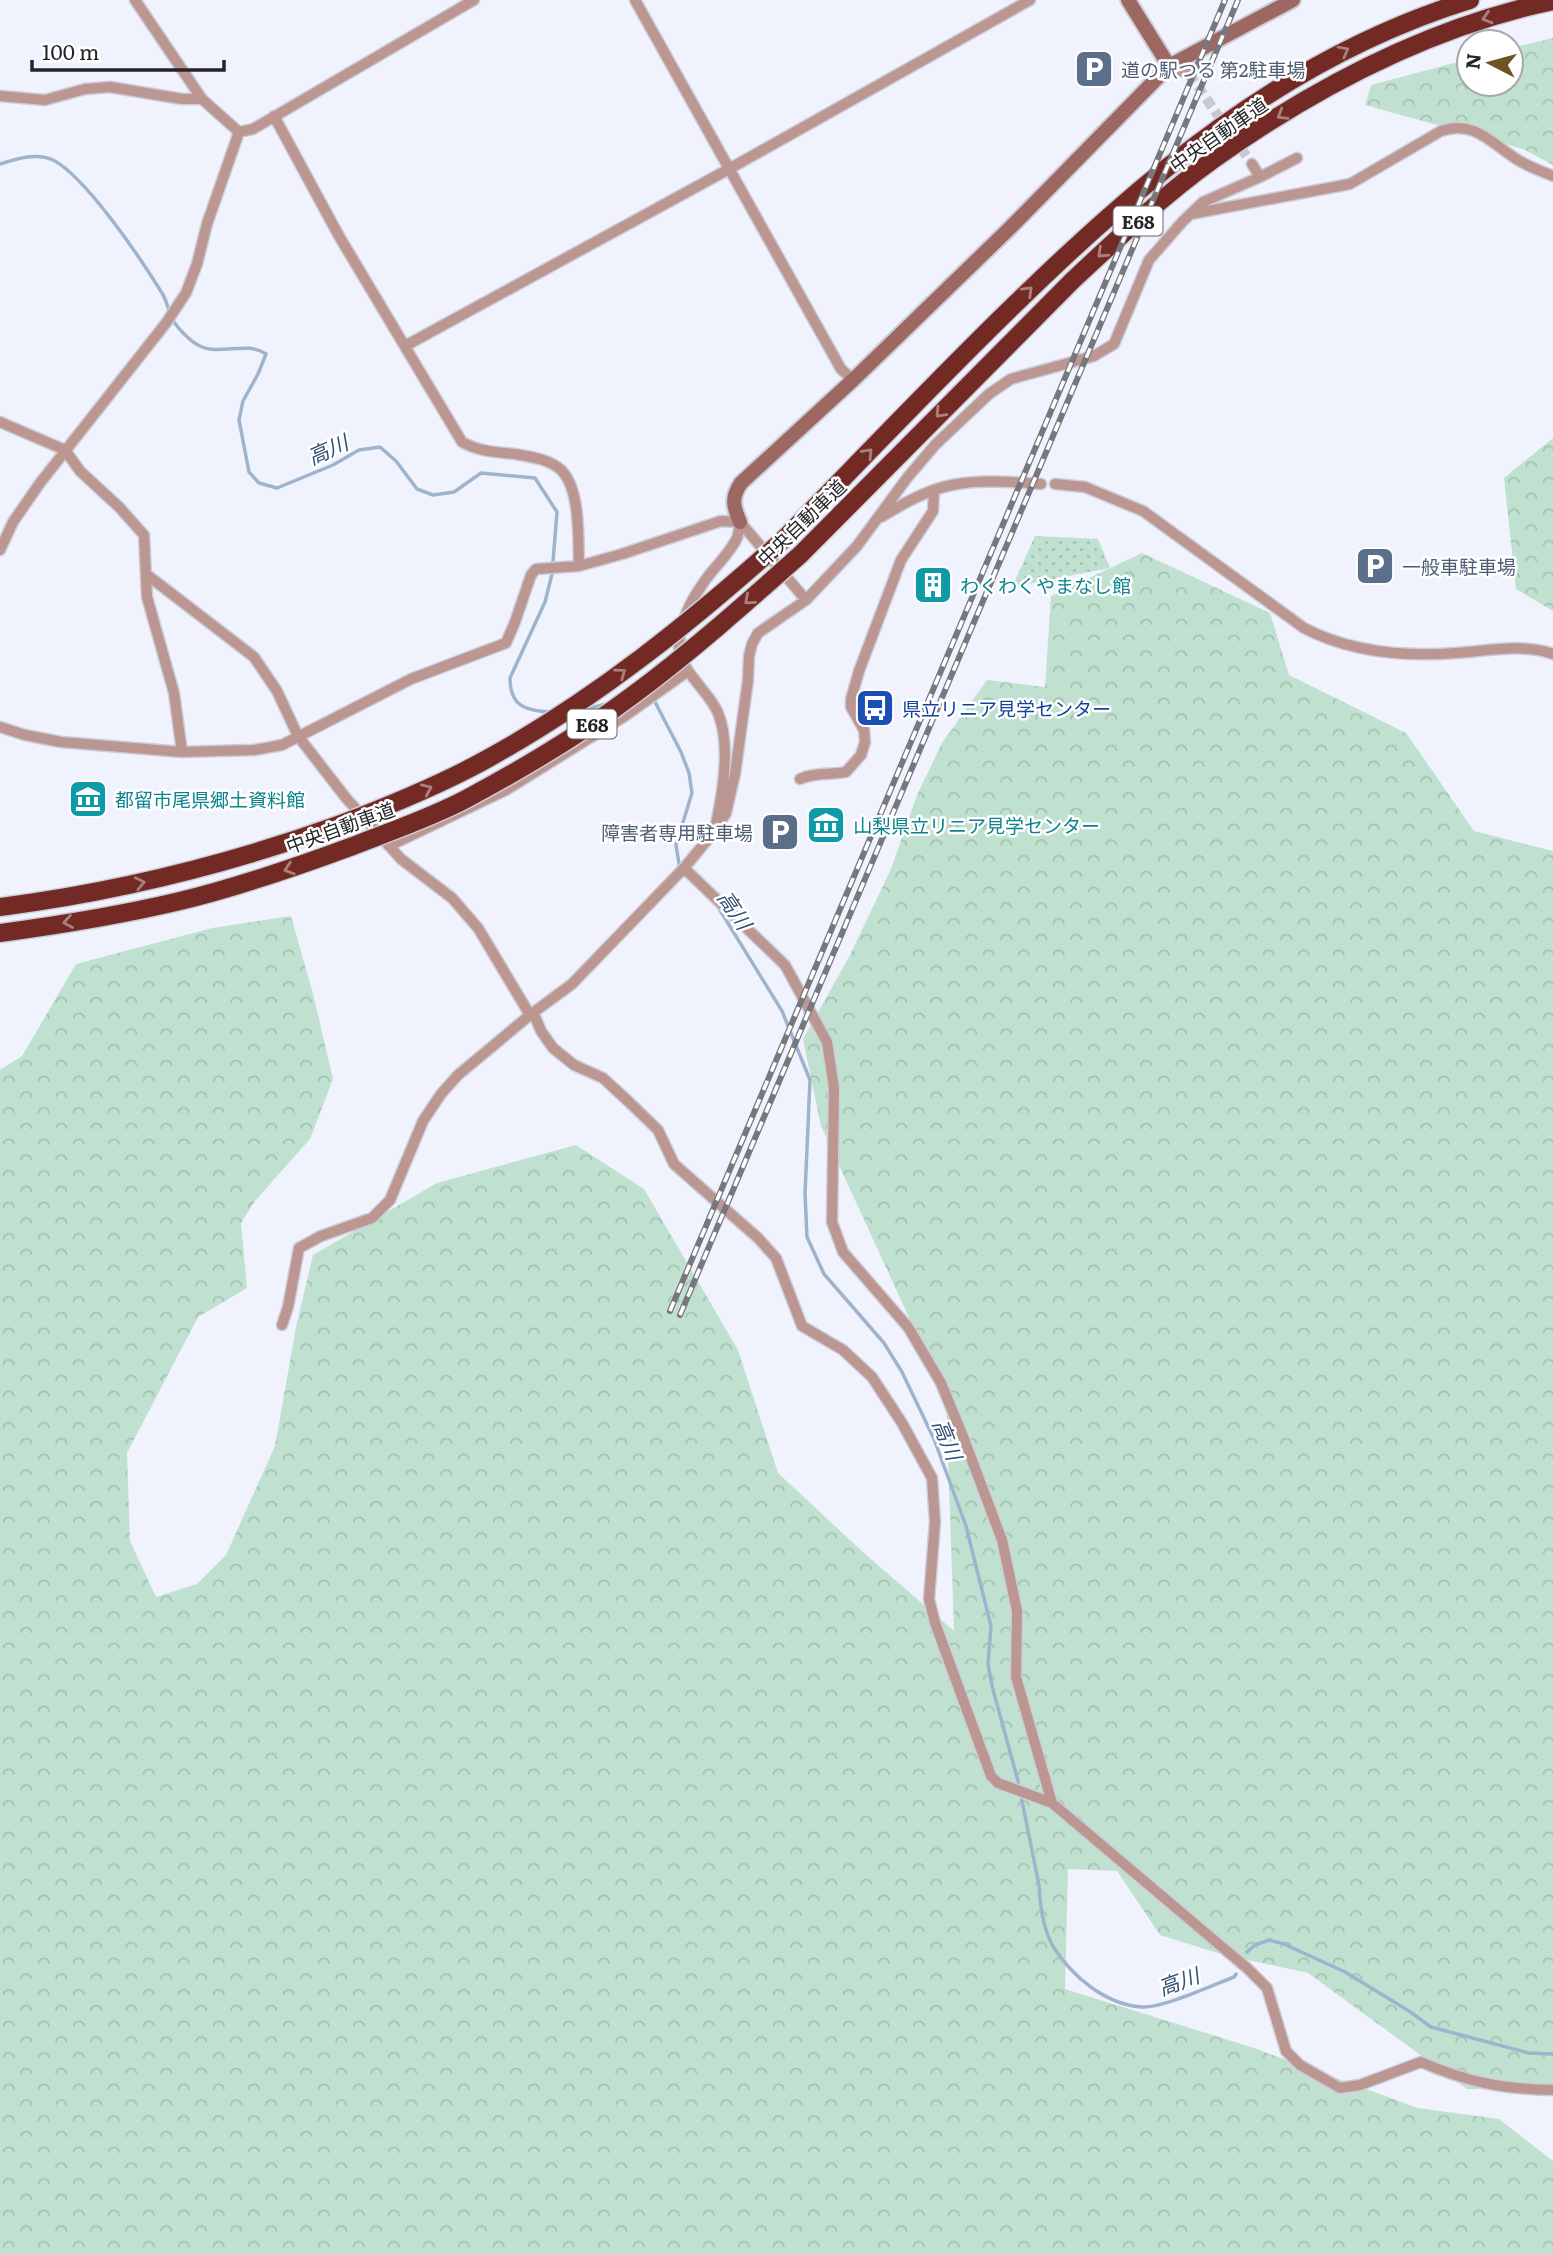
<svg xmlns="http://www.w3.org/2000/svg" width="1553" height="2254" viewBox="0 0 1553 2254" font-family="Literata,'Noto Sans JP',serif">
  <style>
    .forest { fill: url(#forest-crowns) }
    .park { fill: url(#park-dots) }
    .lines { fill: none; stroke-linecap: round; stroke-linejoin: round }
    .stream { stroke: #9fb3cd; stroke-width: 3.5 }
    .street-tunnel { stroke: #c7cad3; stroke-width: 10; stroke-dasharray: 10 5; stroke-linecap: butt }
    .street-casing { stroke: #cbced8; stroke-width: 13 }
    .secondary-casing { stroke: #cbced8; stroke-width: 18 }
    .highway-casing { stroke: #cbced8; stroke-width: 21 }
    .street { stroke: #bc9691; stroke-width: 10 }
    .secondary { stroke: #9e6862; stroke-width: 14 }
    .highway { stroke: #732a25; stroke-width: 18 }
    .rail-casing { stroke: #76787e; stroke-width: 6 }
    .rail { stroke: #fff; stroke-width: 3.5; stroke-dasharray: 10; stroke-linecap: butt }
    .highway-bridge-casing { stroke: #cbced8; stroke-width: 21; stroke-linecap: butt }
    .highway-bridge { stroke: #732a25; stroke-width: 18 }
    .oneway { stroke: #ab7f7c }
    .labels { text-anchor: middle; dominant-baseline: central; stroke-width: 5; stroke-linejoin: round; paint-order: stroke }
    .shield { fill: #fff; stroke: #666669; stroke-width: 2 }
    .shield-label { font-size: 18px; font-weight: bold; fill: #242529 }
    .service-label { font-size: 19px; fill: #4e5e75; stroke: #fff; text-anchor: start }
    .street-label { font-size: 19px; fill: #242529; stroke: #fff }
    .culture-label { font-size: 19px; fill: #0d838f; stroke: #fff; text-anchor: start }
    .transit-label { font-size: 19px; fill: #164399; stroke: #fff; text-anchor: start }
    .water-label { font-size: 21px; font-style: italic; fill: #325177; stroke: #fff }
  </style>
  <defs>
    <pattern id="forest-crowns" width="20" height="18" patternUnits="userSpaceOnUse" patternTransform="scale(1.75)"><rect width="20" height="18" fill="#c0e1cf"/><path d="M2 6a3 3 0 1 1 6 0M12 15a3 3 0 1 1 6 0" fill="none" stroke="#a5c1b2"/></pattern>
    <pattern id="park-dots" width="8" height="8" patternUnits="userSpaceOnUse" patternTransform="scale(1.75)"><rect width="8" height="8" fill="#c0e1cf"/><path d="M2 2h.1M6 6h.1" fill="none" stroke="#a5c1b2" stroke-width="1.8" stroke-linecap="round"/></pattern>
  </defs>
  <rect width="100%" height="100%" fill="#f0f3fe"/>
  <path class="forest" d="M 1553,38 L 1553,165 L 1523,149 L 1365,105 L 1371,85 L 1469,59 L 1469,84 L 1511,84 L 1511,48 Z
    M 1553,438 L 1553,611 L 1516,589 L 1504,478 Z
    M 1142,553 L 1270,613 L 1289,675 L 1406,733 L 1474,831 L 1553,851 L 1553,2087 L 1467,2089 L 1308,1973 L 1224,1955 L 1160,1935 L 1117,1871 L 1068,1869 L 1065,1989 L 1251,2047 L 1418,2108 L 1499,2119 L 1553,2161 L 1553,2254 L 0,2254 L 0,1070 L 22,1056 L 76,964 L 212,928 L 291,916 L 313,994 L 333,1079 L 310,1139 L 255,1201 L 241,1223 L 247,1288 L 198,1317 L 127,1453 L 130,1541 L 156,1597 L 197,1584 L 226,1555 L 275,1446 L 296,1327 L 313,1255 L 437,1183 L 576,1145 L 644,1189 L 738,1350 L 778,1473 L 864,1553 L 954,1631 L 946,1398 L 821,1126 L 803,1039 L 849,957 L 891,869 L 917,795 L 942,743 L 987,680 L 1045,687 L 1051,596 Z"/>
  <path class="park" d="M 1035,536 L 1098,539 L 1110,568 L 1012,587 Z"/>
  <g class="lines">
    <path class="stream" d="M 0,164 C 16,159 37,152 53,160 C 86,177 141,259 162,293 C 167,301 168,310 172,318 C 176,327 189,340 198,345 C 219,357 247,340 266,354 L 258,374 L 243,401 L 239,420 L 249,472 L 259,483 L 277,488 L 333,465 L 359,450 L 380,447 L 396,461 L 417,489 L 433,495 L 454,492 L 481,473 L 535,478 L 557,512 L 552,574 L 545,602 L 510,678 C 510,706 525,711 552,712
      M 650,699 L 654,700 L 681,752 L 689,773 L 692,793 L 676,845 L 680,870
      M 580,711 L 606,704
      M 718,907 L 782,1011 L 810,1080 L 805,1194 L 807,1237 L 824,1274 L 884,1343 L 902,1372 L 934,1439 L 966,1526 L 991,1626 L 988,1664 L 992,1686 L 1018,1781 L 1039,1885 C 1040,1905 1043,1930 1054,1948 C 1073,1977 1105,2004 1141,2007 C 1161,2009 1213,1985 1234,1977 L 1236,1974
      M 1247,1952 L 1255,1945 L 1269,1940 L 1284,1944 L 1345,1972 L 1409,2011 L 1431,2027 L 1529,2053 L 1553,2054"/>
    <path class="street-tunnel" d="M 1189,74 L 1252,164"/>
    <g class="street-casing">
      <path id="street" d="M 135,0 L 202,99 L 239,132 L 253,129 L 474,0
        M 635,0 L 841,369 L 853,380
        M 1169,66 L 1189,74
        M 0,96 L 45,100 L 85,89 L 110,87 L 182,99 L 202,99
        M 274,116 L 339,236 L 462,442 C 480,452 496,452 515,454 C 531,457 549,459 561,470 C 581,489 578,541 579,566
        M 1260,177 L 1297,158
        M 1191,214 L 1350,184 L 1441,131 C 1474,119 1492,144 1518,160 C 1529,167 1541,171 1553,176
        M 405,346 L 729,169 L 1030,0
        M 0,422 L 65,450 L 80,471 L 119,507 L 144,535 L 147,597 L 174,693 L 182,752
        M 1055,484 L 1085,487 L 1143,511 L 1304,628 C 1350,652 1404,657 1456,653 C 1487,651 1523,643 1553,654
        M 881,517 C 903,504 926,490 952,485 C 980,479 1012,482 1041,484
        M 0,550 L 13,522 L 40,483 L 166,323 L 186,293 L 197,264 L 207,224 L 239,132
        M 146,574 L 254,657 L 277,691 L 298,736 L 346,798 L 401,859 L 452,898 L 478,928 L 530,1015
        M 0,727 L 25,735 L 61,742 L 182,752 L 254,750 L 282,745 L 411,679 L 506,643 L 515,622 L 531,575 L 536,569 L 579,566 L 622,554 L 721,521 L 740,522 L 806,600
        M 800,779 C 814,772 831,775 846,772 L 861,755 L 865,742 L 864,730 L 851,707 L 851,699 L 859,671 L 901,560 L 933,511 L 934,491
        M 716,824 C 723,792 731,744 718,713 C 709,690 678,671 679,644 C 680,624 690,602 702,585 C 712,569 729,555 737,538 C 739,533 739,527 740,522
        M 389,846 L 506,790 L 625,716 L 688,671
        M 684,868 L 785,965 L 827,1042 L 834,1088 L 832,1222 L 843,1252 L 908,1327 L 941,1383 L 964,1439 L 1002,1540 L 1017,1611 L 1016,1677 L 1052,1803 L 1247,1968 L 1267,1988 L 1286,2051 L 1300,2065 L 1340,2088 L 1360,2085 L 1421,2062 C 1467,2082 1502,2089 1553,2090
        M 534,1014 L 541,1031 L 553,1048 L 574,1065 L 603,1078 L 629,1102 L 658,1130 L 674,1164 L 758,1238 L 776,1258 L 802,1326 L 843,1350 L 872,1377 L 902,1423 L 932,1478 L 935,1522 L 929,1599 L 935,1623 L 991,1776 L 998,1783 L 1052,1803
        M 282,1325 L 288,1307 L 299,1248 L 321,1236 L 372,1218 L 390,1200 L 423,1121 L 441,1094 L 458,1075 L 530,1015 L 572,984 L 684,868 L 714,832 L 726,813 L 735,774 L 748,680 L 749,656 L 752,644 L 758,633 L 806,600 L 857,546 L 907,478 L 935,445 L 989,394 L 1011,379 L 1094,356 L 1114,344 L 1149,260 L 1183,221 L 1203,202 L 1260,177 L 1252,164"/>
    </g>
    <g class="secondary-casing">
      <path id="secondary" d="M 1128,0 L 1169,66
        M 740,522 C 733,506 731,498 741,483 L 853,380 L 1011,227 L 1169,66 L 1293,0"/>
    </g>
    <g class="highway-casing">
      <path id="highway" d="M 786,537 C 860,461 933,384 1009,310 C 1144,178 1285,57 1470,0
        M 800,555 L 1073,280 C 1118,238 1164,195 1214,159 C 1317,86 1429,27 1553,1
        M 0,907 C 117,892 230,864 341,824
        M 0,933 C 60,925 121,915 180,901 C 239,887 296,867 353,846"/>
    </g>
    <use href="#street" class="street"/>
    <use href="#secondary" class="secondary"/>
    <use href="#highway" class="highway"/>
    <g class="rail-casing">
      <path id="rail" d="M 670,1311 L 1225,0
        M 680,1315 L 1238,0"/>
    </g>
    <use href="#rail" class="rail"/>
    <g class="highway-bridge-casing">
      <path id="highway-bridge" d="M 341,824 C 391,805 440,785 487,759 C 596,699 694,620 786,537
        M 353,846 C 391,831 430,818 466,799 C 524,768 581,734 633,695 C 691,652 746,603 800,555"/>
    </g>
    <use href="#highway-bridge" class="highway-bridge"/>
  </g>
  <defs><path id="oneway-chevron" d="M-2-3.5L2.5 0L-2 3.5" fill="none" stroke-width="1.6" stroke-linecap="round" stroke-linejoin="round" transform="scale(1.75)"/></defs>
  <g class="oneway">
    <use href="#oneway-chevron" transform="translate(1487 18) rotate(163)"/>
    <use href="#oneway-chevron" transform="translate(1344 51) rotate(-28)"/>
    <use href="#oneway-chevron" transform="translate(1282 115) rotate(148)"/>
    <use href="#oneway-chevron" transform="translate(1102 253) rotate(137)"/>
    <use href="#oneway-chevron" transform="translate(1028 291) rotate(-44)"/>
    <use href="#oneway-chevron" transform="translate(940 413) rotate(134)"/>
    <use href="#oneway-chevron" transform="translate(868 453) rotate(-46)"/>
    <use href="#oneway-chevron" transform="translate(749 600) rotate(139)"/>
    <use href="#oneway-chevron" transform="translate(621 673) rotate(-36)"/>
    <use href="#oneway-chevron" transform="translate(427 789) rotate(-24)"/>
    <use href="#oneway-chevron" transform="translate(289 869) rotate(162)"/>
    <use href="#oneway-chevron" transform="translate(140 883) rotate(-12)"/>
    <use href="#oneway-chevron" transform="translate(68 922) rotate(170)"/>
  </g>
  <defs>
    <g id="parking-square" transform="scale(2.0125)"><rect x="-9" y="-9" width="18" height="18" rx="4" fill="#5c6f8a" stroke="#fff"/><path d="M-3.5-5.5H1a3.5 3.5 0 0 1 0 7H-1V5.5H-3.5ZM-1-3.4V-.6H.8a1.4 1.4 0 0 0 0-2.8Z" fill="#fff"/></g>
    <g id="building-square" transform="scale(2.0125)"><rect x="-9" y="-9" width="18" height="18" rx="4" fill="#0f9aa8" stroke="#fff"/><path d="M-4-6H4V6H1V3H-1V6H-4ZM-2.5-4.3h1.7v1.8h-1.7ZM.8-4.3h1.7v1.8H.8ZM-2.5-1h1.7V.8h-1.7ZM.8-1h1.7V.8H.8Z" fill="#fff"/></g>
    <g id="bus-square" transform="scale(2.0125)"><rect x="-9" y="-9" width="18" height="18" rx="4" fill="#1a4fb4" stroke="#fff"/><path d="M-5-6H5V4H4V6H2V4H-2V6H-4V4H-5ZM-3.5-4V0h7V-4ZM-3.5 1.2v1.5H-2V1.2ZM2 1.2v1.5H3.5V1.2Z" fill="#fff"/></g>
    <g id="museum-square" transform="scale(2.0125)"><rect x="-9" y="-9" width="18" height="18" rx="4" fill="#0f9aa8" stroke="#fff"/><path d="M0-6L6-3V-2H-6V-3ZM-5-1h2V3h-2ZM-1-1h2V3h-2ZM3-1h2V3H3ZM-6 4H6V6H-6Z" fill="#fff"/></g>
  </defs>
  <g fill-rule="evenodd">
    <use href="#parking-square" x="1094" y="69"/>
    <use href="#parking-square" x="1375" y="566"/>
    <use href="#building-square" x="933" y="585"/>
    <use href="#bus-square" x="875" y="708"/>
    <use href="#museum-square" x="88" y="799"/>
    <use href="#museum-square" x="826" y="825"/>
    <use href="#parking-square" x="780" y="832"/>
  </g>
  <g class="labels">
    <g class="shield">
      <rect x="1113.5" y="206.5" width="49" height="29" rx="5"/>
      <rect x="567.5" y="709.5" width="49" height="29" rx="5"/>
    </g>
    <g class="shield-label">
      <text x="1138" y="221">E68</text>
      <text x="592" y="724">E68</text>
    </g>
    <g class="service-label">
      <text x="1121" y="69">道の駅つる 第2駐車場</text>
      <text x="1402" y="566">一般車駐車場</text>
      <text x="753" y="832" text-anchor="end">障害者専用駐車場</text>
    </g>
    <g class="street-label">
      <text transform="translate(1218 134) rotate(-35)">中央自動車道</text>
      <text transform="translate(801 522) rotate(-44)">中央自動車道</text>
      <text transform="translate(340 827) rotate(-20)">中央自動車道</text>
    </g>
    <g class="culture-label">
      <text x="960" y="585">わくわくやまなし館</text>
      <text x="115" y="799">都留市尾県郷土資料館</text>
      <text x="853" y="825">山梨県立リニア見学センター</text>
    </g>
    <g class="transit-label">
      <text x="902" y="708">県立リニア見学センター</text>
    </g>
    <g class="water-label">
      <text transform="translate(327 448) rotate(-24)">高川</text>
      <text transform="translate(736 909) rotate(56)">高川</text>
      <text transform="translate(949 1439) rotate(68)">高川</text>
      <text transform="translate(1178 1980) rotate(-20)">高川</text>
    </g>
  </g>
  <g transform="translate(1490 63) rotate(276)"><circle r="33" fill="#ffffff" stroke="#a7a8a9" stroke-width="2"/>
  <path d="M0-5L12 26L0 18L-12 26Z" fill="#6d5425"/>
  <text y="-10" font-size="19" font-weight="bold" text-anchor="middle" fill="#242529">N</text>
  </g>
  <path d="M32 60v10h192v-10" fill="none" stroke="#242529" stroke-width="3.5"/>
  <text x="42" y="60" font-size="21" fill="#242529" stroke="#ffffff" stroke-width="5" paint-order="stroke">100 m</text>
</svg>
